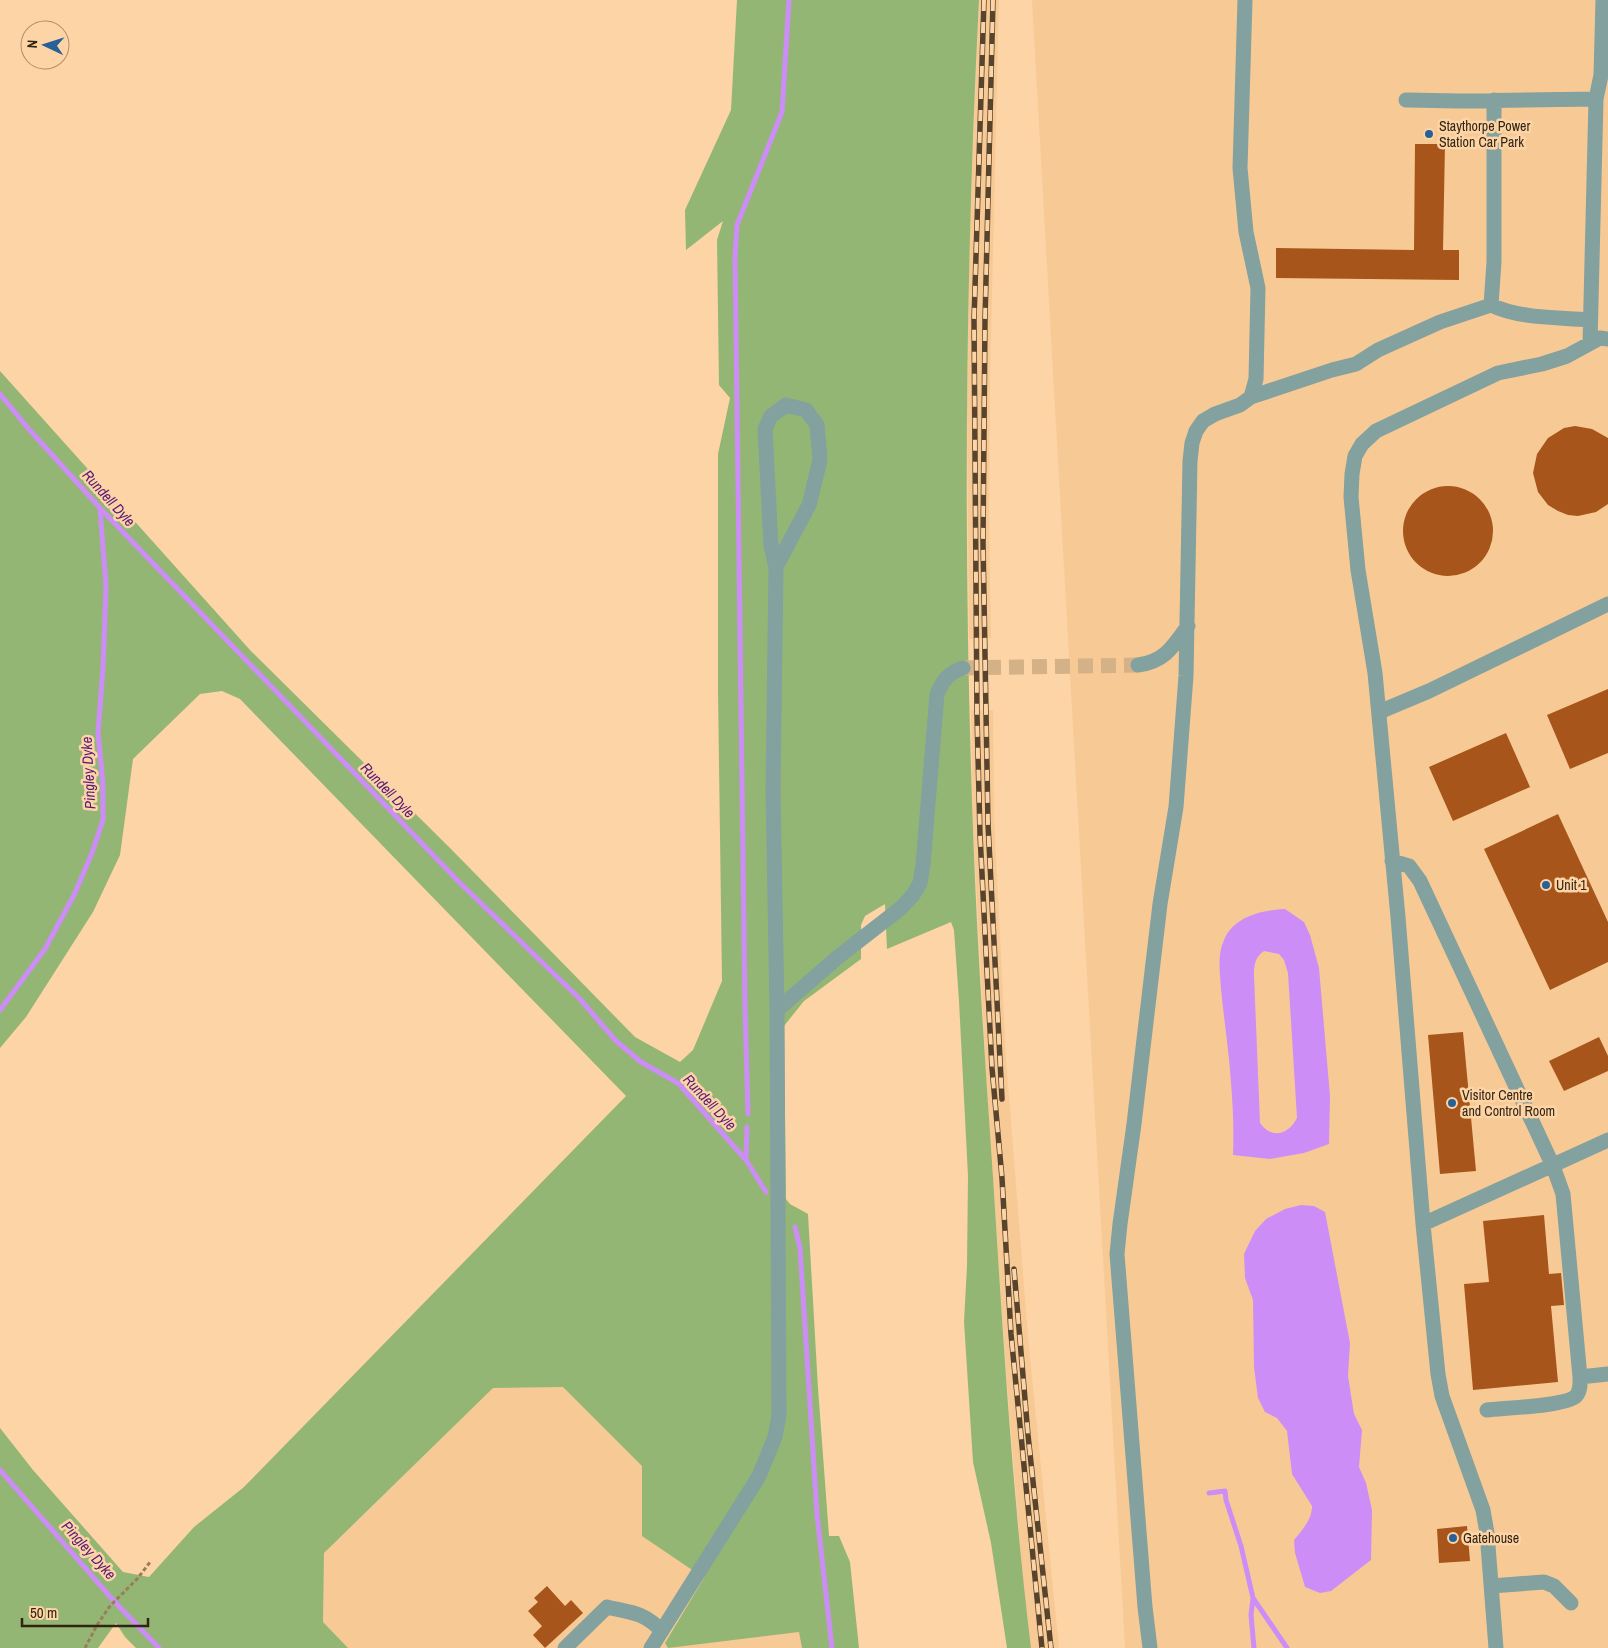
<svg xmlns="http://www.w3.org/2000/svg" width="1608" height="1648" viewBox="0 0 1608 1648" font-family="'Archivo Narrow',sans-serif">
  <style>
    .built { fill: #f7ca95 }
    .green { fill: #94b675 }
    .water { fill: #cd8df6; fill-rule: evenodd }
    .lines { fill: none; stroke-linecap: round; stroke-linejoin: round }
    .stream { stroke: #cd8df6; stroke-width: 5 }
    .building { fill: #a7551a }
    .minor-tunnel { stroke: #d5b188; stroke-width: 15; stroke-dasharray: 15 8; stroke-linecap: butt }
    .path { stroke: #997d5d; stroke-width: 3; stroke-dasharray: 4 2.5; stroke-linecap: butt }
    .minor { stroke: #82a19f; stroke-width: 15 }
    .rail-casing { stroke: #58442d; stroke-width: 5.5 }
    .rail { stroke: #fdd4a6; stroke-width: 4; stroke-dasharray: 11; stroke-linecap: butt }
    .poi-dot { fill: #286098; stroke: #fdd4a6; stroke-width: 2 }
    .labels { text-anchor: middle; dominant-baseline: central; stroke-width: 5; stroke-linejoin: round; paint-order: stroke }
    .poi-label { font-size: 14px; fill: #332412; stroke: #fdd4a6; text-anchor: start }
    .water-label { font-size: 15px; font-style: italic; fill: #581b78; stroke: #fdd4a6 }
  </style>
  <rect width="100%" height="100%" fill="#fdd4a6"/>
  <path class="built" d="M 979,0 L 999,0 L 990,380 L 989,524 L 991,638 L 969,639 L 967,403 L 969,245 Z
    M 1032,0 L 1608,0 L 1608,1648 L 1125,1648 Z
    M 971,710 L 993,710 L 994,816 L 1006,1058 L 1028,1337 L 1059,1648 L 1031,1648 L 1024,1594 L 1006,1371 L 987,1092 L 973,827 Z
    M 531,1255 L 842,1648 L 189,1648 Z"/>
  <path class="green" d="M 737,0 L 979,0 C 965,276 963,553 973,829 C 977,945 985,1061 993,1177 C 1003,1334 1012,1492 1031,1648 L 1007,1648 L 991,1543 L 973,1462 L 964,1322 L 967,1266 L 968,1176 L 959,1001 L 954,930 L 951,922 L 887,949 L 885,904 L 865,916 L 861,925 L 861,959 L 804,1001 L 784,1026 L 786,1199 L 790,1204 L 808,1214 L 818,1388 L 829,1536 L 839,1536 L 850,1562 L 859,1648 L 802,1648 L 799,1632 L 668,1648 L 665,1643 L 704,1578 L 642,1536 L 642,1466 L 563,1387 L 493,1388 L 324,1553 L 323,1622 L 348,1648 L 136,1648 L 125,1637 L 116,1623 L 98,1648 L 0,1648 L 0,1428 L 33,1470 L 123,1572 L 149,1577 L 194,1527 L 244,1487 L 626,1096 L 240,699 L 222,691 L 200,694 L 133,759 L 120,855 L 93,912 L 26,1017 L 0,1048 L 0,371 L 250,650 L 450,848 L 635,1037 L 680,1062 L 693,1050 L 722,981 L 718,691 L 718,454 L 730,398 L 719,385 L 717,240 L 723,221 L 686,250 L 685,210 L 731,110 Z"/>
  <path class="water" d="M 1285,909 L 1304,922 L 1310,935 L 1319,968 L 1330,1096 L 1329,1144 L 1304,1153 L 1270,1159 L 1233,1155 C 1234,1131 1233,1107 1231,1083 C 1229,1052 1224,1020 1221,989 C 1220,972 1217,955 1224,940 C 1234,916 1262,910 1285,909 ZM 1264,951 L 1279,954 L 1284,960 L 1288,973 L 1297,1118 C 1289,1134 1272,1140 1260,1123 L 1254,975 C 1254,965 1255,957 1264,951 Z
    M 1301,1205 L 1314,1206 L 1325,1212 L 1350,1343 L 1348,1376 L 1354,1414 L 1362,1430 L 1359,1467 L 1366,1483 L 1372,1510 L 1371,1560 L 1331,1591 L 1320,1593 L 1305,1587 L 1295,1553 L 1294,1540 C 1302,1530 1312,1520 1312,1506 L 1292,1474 L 1287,1431 L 1277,1418 L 1265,1412 L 1258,1398 L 1254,1367 L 1253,1300 L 1245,1278 L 1244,1254 L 1255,1231 L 1266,1219 L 1285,1209 Z"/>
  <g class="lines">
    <path class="stream" d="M 0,394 L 27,427 L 100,508 L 459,882 L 580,999 L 616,1041 L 641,1062 L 678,1083 L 746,1160 L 766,1192
      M 0,1010 L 45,949 L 75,893 L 92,853 L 103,820 L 103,784 L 98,733 L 103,668 L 106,586 L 100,508
      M 748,1114 L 745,1008 L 735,257 L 737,225 L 782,112 L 789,0
      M 746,1159 L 747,1127
      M 795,1227 L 800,1248 L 817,1514 L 832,1648
      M 0,1470 L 113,1600 L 159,1648
      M 1209,1493 L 1225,1491 L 1226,1500 L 1241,1546 L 1253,1598 L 1287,1648
      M 1253,1598 L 1251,1615 L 1254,1648"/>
  </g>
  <path class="building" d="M 1415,144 L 1445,144 L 1443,250 L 1459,250 L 1459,280 L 1276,278 L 1276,248 L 1414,250 Z
    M 1575,426 L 1592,429 L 1608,438 L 1608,504 L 1596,512 L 1578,516 L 1568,515 L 1558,511 L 1548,505 L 1538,492 L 1533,473 L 1537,454 L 1548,438 L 1564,428 Z
    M1403 531a45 45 0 1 1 90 0a45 45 0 1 1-90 0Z
    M 1608,689 L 1608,753 L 1570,769 L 1547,715 Z
    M 1506,733 L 1530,787 L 1453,821 L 1429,767 Z
    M 1558,814 L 1608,922 L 1608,962 L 1550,990 L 1484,849 Z
    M 1463,1032 L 1476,1171 L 1440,1174 L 1428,1035 Z
    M 1599,1037 L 1608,1056 L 1608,1071 L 1564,1091 L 1549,1061 Z
    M 1544,1215 L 1549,1274 L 1561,1273 L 1564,1305 L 1551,1306 L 1558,1382 L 1473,1390 L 1464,1284 L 1489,1282 L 1483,1221 Z
    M 1467,1526 L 1470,1561 L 1439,1563 L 1437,1529 Z
    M 547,1586 L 565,1606 L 571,1600 L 583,1613 L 545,1648 L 533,1635 L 542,1626 L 528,1611 L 538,1602 L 534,1598 Z"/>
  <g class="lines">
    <path class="minor-tunnel" d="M 963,668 L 1138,665"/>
    <path class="path" d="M 85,1648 L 97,1625 L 110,1606 L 137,1579 L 151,1561"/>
    <path class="minor" d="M 1406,100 L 1459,101 L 1596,99
      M 1491,305 L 1494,262 L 1494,100
      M 1590,343 L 1596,99 L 1601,75 L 1603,0
      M 1251,397 L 1332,370 L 1356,364 L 1378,350 L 1440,322 L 1491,305 C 1520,319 1558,317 1590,320
      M 1138,665 C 1164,662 1173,647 1188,626
      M 1379,712 L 1429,691 L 1608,604
      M 1392,861 L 1409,866 L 1420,881 L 1553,1166 L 1563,1194 L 1580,1377 C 1580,1383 1581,1390 1576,1396 C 1567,1406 1503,1408 1487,1410
      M 777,1010 L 838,957 L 901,908 L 913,895 L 920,883 L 923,865 L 937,694 C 943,680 948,673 963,668
      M 1423,1224 L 1608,1140
      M 1580,1377 L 1608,1374
      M 1491,1586 L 1544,1582 L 1554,1586 L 1571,1603
      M 565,1648 L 607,1607 C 633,1613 643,1612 662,1631
      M 651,1648 L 759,1476 L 775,1437 L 779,1415 L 777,1010 L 773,790 L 776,567 L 771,546 L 765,429 L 771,416 L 786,405 L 806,410 L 817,425 L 820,460 L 809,505 L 776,567
      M 1150,1648 L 1145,1607 L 1117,1254 L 1120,1224 L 1134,1124 L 1160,904 L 1176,807 L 1186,676 L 1190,461 L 1192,443 L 1196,431 L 1203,421 L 1215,414 L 1240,405 L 1251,397 L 1256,379 L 1258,288 L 1246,232 L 1240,168 L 1245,0
      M 1496,1648 L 1487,1533 L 1483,1510 L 1442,1396 L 1438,1374 L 1423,1224 L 1398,917 L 1375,673 L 1358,570 L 1351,497 L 1352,474 L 1355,456 L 1362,444 L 1376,431 L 1498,373 L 1542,364 L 1567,356 L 1600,338 L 1608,339"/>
    <g class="rail-casing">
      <path id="rail" d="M 984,0 L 974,320 L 977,715 L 980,835 L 992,1068 L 1002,1178 L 1011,1334 L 1042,1648
        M 993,0 L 985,320 L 983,542 L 988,824 L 1002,1099
        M 1014,1269 L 1028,1435 L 1051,1648"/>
    </g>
    <use href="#rail" class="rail"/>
  </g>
  <g class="poi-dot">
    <circle cx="1429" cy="134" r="5"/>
    <circle cx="1546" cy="885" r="5"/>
    <circle cx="1452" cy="1103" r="5"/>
    <circle cx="1453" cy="1538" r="5"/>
  </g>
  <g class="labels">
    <g class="poi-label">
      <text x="1439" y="126">Staythorpe Power<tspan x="1439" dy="16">Station Car Park</tspan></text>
      <text x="1556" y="885">Unit 1</text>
      <text x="1462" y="1095">Visitor Centre<tspan x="1462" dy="16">and Control Room</tspan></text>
      <text x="1463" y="1538">Gatehouse</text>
    </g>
    <g class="water-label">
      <text transform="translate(109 498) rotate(48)">Rundell Dyle</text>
      <text transform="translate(88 773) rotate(-93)">Pingley Dyke</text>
      <text transform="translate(388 790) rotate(46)">Rundell Dyle</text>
      <text transform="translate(710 1102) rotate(47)">Rundell Dyle</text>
      <text transform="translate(89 1550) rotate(48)">Pingley Dyke</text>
    </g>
  </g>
  <g transform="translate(45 45) rotate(274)"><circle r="24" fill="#fdd4a6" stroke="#ac8e6b"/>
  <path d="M0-4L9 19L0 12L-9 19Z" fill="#286098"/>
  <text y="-8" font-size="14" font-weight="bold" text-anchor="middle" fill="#332412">N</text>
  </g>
  <path d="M22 1618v8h126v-8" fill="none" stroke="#332412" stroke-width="2.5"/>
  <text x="30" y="1618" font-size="15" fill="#332412" stroke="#fdd4a6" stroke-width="4" paint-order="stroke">50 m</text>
</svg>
